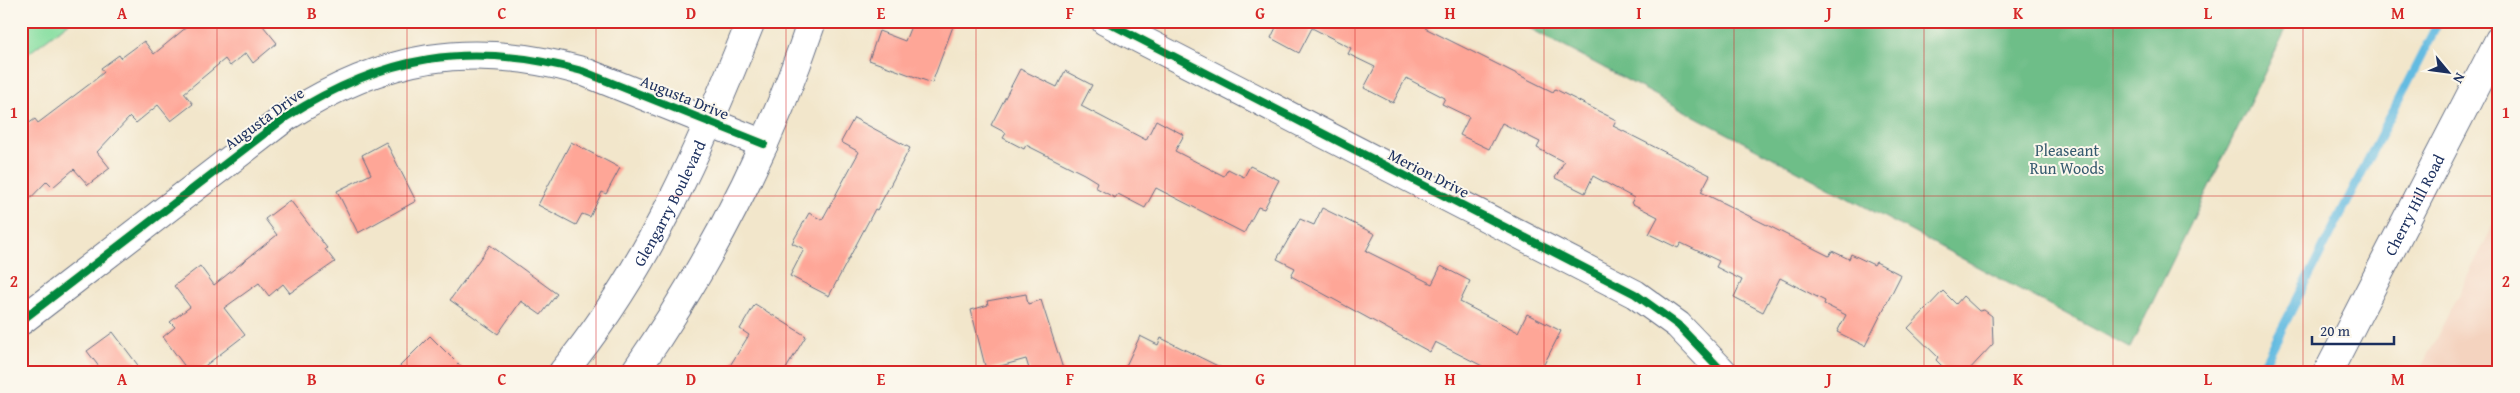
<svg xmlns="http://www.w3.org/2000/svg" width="2520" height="393" viewBox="0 0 2520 393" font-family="'Gentium Book Plus',serif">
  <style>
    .built { fill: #f4d3bf }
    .green { fill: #89dfa2; stroke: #528780 }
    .forest { fill: #6ebe88; stroke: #447673 }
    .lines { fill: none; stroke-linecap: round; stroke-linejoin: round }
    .stream { stroke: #64bbe1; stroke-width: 9 }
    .building { fill: #fea697 }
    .minor-casing { stroke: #666f84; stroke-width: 30 }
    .major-casing { stroke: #666f84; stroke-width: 30 }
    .minor { stroke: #fff; stroke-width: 28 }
    .major { stroke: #fff; stroke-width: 28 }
    .cycleway-casing { stroke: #fbf7ec; stroke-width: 11 }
    .cycleway { stroke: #00873e; stroke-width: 8 }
    .grid { fill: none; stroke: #d62828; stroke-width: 1; stroke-opacity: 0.55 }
    .labels { text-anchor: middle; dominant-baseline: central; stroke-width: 4; stroke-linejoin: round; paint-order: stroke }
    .street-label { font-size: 16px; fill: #1b2f5e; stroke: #fbf7ec }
    .park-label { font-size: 16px; fill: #365b6f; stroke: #fbf7ec }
    .neatline { fill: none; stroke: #d62828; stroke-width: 2 }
    .grid-label { font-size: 16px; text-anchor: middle; font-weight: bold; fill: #d62828 }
  </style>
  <rect width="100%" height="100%" fill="#fbf7ec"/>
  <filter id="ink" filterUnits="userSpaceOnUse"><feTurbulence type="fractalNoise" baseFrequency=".02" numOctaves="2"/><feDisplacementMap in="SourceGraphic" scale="10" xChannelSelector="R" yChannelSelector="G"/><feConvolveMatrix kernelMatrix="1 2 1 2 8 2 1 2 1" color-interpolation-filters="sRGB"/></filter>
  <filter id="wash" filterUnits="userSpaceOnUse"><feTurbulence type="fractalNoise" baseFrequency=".0096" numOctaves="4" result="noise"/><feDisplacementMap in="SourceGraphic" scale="20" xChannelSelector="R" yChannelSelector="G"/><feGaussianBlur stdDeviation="1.12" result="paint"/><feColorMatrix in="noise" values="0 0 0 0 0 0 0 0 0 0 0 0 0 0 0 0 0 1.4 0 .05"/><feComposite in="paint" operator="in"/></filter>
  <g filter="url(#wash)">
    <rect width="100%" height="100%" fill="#f2e6cb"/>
    <path class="built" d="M 2499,214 L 2499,372 L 2419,372 Z"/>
    <path class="green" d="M 21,21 L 71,21 L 21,59 Z"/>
    <path class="forest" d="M 1516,21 L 2290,21 L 2130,348 Z"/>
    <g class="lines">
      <path class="stream" d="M 2260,372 L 2439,21"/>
    </g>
    <g id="blocks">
      <path class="building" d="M 194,21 L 259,21 L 277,43 L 253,63 L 246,53 L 230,66 L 225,59 L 184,93 L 193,104 L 171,121 L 158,105 L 136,123 L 130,117 L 97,152 L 110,168 L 88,185 L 74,169 L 53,187 L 47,181 L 21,208 L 21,129 L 35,119 L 38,123 L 91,83 L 104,72 L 101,68 L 119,55 L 121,58 L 144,41 L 154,54 Z
        M 913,21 L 955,21 L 932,83 L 869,60 L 879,31 L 905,41 Z
        M 1279,21 L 1429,21 L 1425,28 L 1553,92 L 1555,89 L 1616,120 L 1613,126 L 1710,175 L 1701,192 L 1829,256 L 1832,251 L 1849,259 L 1851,254 L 1874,265 L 1876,262 L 1901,275 L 1865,346 L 1837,332 L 1846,315 L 1824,304 L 1825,301 L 1780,278 L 1763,312 L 1734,297 L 1742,280 L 1716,267 L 1719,261 L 1681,243 L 1678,248 L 1649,234 L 1658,217 L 1631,203 L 1634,198 L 1593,176 L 1585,193 L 1555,178 L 1564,162 L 1537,148 L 1540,142 L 1502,123 L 1489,149 L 1460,135 L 1469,117 L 1442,104 L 1445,98 L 1406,78 L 1393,103 L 1364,88 L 1375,67 L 1348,54 L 1351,48 L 1312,28 L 1299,53 L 1271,38 Z
        M 1020,69 L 1057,87 L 1065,71 L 1092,85 L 1081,106 L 1146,140 L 1156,120 L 1184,135 L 1175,151 L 1224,176 L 1228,169 L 1244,177 L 1250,166 L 1279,180 L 1264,209 L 1258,207 L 1244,233 L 1156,188 L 1145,208 L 1118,194 L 1115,198 L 1095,187 L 1097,182 L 1084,174 L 1026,145 L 1024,149 L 1003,138 L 1006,133 L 991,125 Z
        M 854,118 L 910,148 L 877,210 L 875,209 L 829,296 L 790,276 L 804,249 L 792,243 L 809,213 L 822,220 L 859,152 L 841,142 Z
        M 386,142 L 416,201 L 358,233 L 337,191 L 371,174 L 362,155 Z
        M 571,142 L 620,168 L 606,194 L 602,192 L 590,217 L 582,214 L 576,225 L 538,205 Z
        M 290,200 L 327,248 L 325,249 L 335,262 L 290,293 L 283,284 L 269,296 L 259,283 L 224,308 L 245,335 L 197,372 L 189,372 L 163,337 L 175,327 L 170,322 L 190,307 L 174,286 L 200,266 L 214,285 L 277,235 L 265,219 Z
        M 1322,208 L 1375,234 L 1366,251 L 1432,284 L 1441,266 L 1470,281 L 1460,302 L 1518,332 L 1527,314 L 1561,331 L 1540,372 L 1494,372 L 1435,342 L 1430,352 L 1291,276 L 1295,268 L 1277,259 L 1300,219 L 1314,225 Z
        M 490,245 L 557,294 L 541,315 L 521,301 L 498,334 L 450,300 Z
        M 1943,291 L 1956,304 L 1963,296 L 1979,311 L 1984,310 L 1992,316 L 1993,344 L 1967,372 L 1948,372 L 1936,360 L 1938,357 L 1908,328 Z
        M 1026,294 L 1028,304 L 1041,300 L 1064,372 L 1030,372 L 1026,359 L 986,370 L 971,310 L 988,305 L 987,301 Z
        M 755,304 L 806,336 L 784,372 L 726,372 L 749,335 L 740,329 Z
        M 113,332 L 143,372 L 103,372 L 87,351 Z
        M 430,336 L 466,372 L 394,372 Z
        M 1140,336 L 1158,345 L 1161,338 L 1230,372 L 1123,372 Z"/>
    </g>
  </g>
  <g filter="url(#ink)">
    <use href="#blocks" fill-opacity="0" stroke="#666f84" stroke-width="1"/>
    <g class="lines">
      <g class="minor-casing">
        <g id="minor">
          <path d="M 1105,21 L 1635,294 L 1678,325 L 1723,372"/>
          <path d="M 21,321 L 286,117 C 384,55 469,40 582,71 L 764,144"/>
          <path id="s1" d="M 563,372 C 648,269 702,144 751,21"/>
          <path d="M 635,372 C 710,264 770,146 812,21"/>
        </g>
      </g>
      <g class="major-casing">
        <g id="major">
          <path id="s2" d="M 2328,372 L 2499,40"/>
        </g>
      </g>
      <use href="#minor" class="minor"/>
      <use href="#major" class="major"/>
      <g class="cycleway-casing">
        <path id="cycleway" d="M 1105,21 L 1635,294 L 1678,325 L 1723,372
          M 21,321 L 286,117 C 384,55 469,40 582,71 L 764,144"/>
      </g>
      <use href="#cycleway" class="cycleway"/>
    </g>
  </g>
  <path class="grid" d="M 217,21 L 217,372M 407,21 L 407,372M 596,21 L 596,372M 786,21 L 786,372M 976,21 L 976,372M 1165,21 L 1165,372M 1355,21 L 1355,372M 1544,21 L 1544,372M 1734,21 L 1734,372M 1924,21 L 1924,372M 2113,21 L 2113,372M 2303,21 L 2303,372M 21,196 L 2499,196"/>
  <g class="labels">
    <g class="street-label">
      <text transform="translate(685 97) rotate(22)">Augusta Drive</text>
      <text transform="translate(264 118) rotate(-36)">Augusta Drive</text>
      <text transform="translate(1429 173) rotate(27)">Merion Drive</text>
      <text stroke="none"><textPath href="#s1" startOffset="200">Glengarry Boulevard</textPath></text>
      <text stroke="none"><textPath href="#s2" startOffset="188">Cherry Hill Road</textPath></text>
    </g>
    <g class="park-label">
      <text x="2067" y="150">Pleaseant<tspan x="2067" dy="18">Run Woods</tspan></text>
    </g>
  </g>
  <rect width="2520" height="393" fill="none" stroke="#fbf7ec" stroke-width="55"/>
  <g transform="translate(2448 72) rotate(119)" stroke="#fbf7ec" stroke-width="4" paint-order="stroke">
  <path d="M0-4L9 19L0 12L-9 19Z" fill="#1b2f5e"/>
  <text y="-8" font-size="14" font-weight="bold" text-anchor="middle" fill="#1b2f5e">N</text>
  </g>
  <path d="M2312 336v8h82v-8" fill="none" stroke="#1b2f5e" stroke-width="2.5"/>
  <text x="2320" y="336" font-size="15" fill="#1b2f5e" stroke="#fbf7ec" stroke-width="4" paint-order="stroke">20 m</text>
  <rect x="28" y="28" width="2464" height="338" class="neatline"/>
  <g class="grid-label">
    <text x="122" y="19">A</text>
    <text x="312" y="19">B</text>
    <text x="502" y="19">C</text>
    <text x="691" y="19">D</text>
    <text x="881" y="19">E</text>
    <text x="1070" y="19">F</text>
    <text x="1260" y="19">G</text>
    <text x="1450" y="19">H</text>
    <text x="1639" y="19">I</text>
    <text x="1829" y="19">J</text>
    <text x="2018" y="19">K</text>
    <text x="2208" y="19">L</text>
    <text x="2398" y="19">M</text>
    <text x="14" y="118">1</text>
    <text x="2506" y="118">1</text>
    <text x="14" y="287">2</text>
    <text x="2506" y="287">2</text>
    <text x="122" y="385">A</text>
    <text x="312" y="385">B</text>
    <text x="502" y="385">C</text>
    <text x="691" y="385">D</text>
    <text x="881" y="385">E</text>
    <text x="1070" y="385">F</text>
    <text x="1260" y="385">G</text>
    <text x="1450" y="385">H</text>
    <text x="1639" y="385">I</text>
    <text x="1829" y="385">J</text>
    <text x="2018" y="385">K</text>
    <text x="2208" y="385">L</text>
    <text x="2398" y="385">M</text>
  </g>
</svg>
